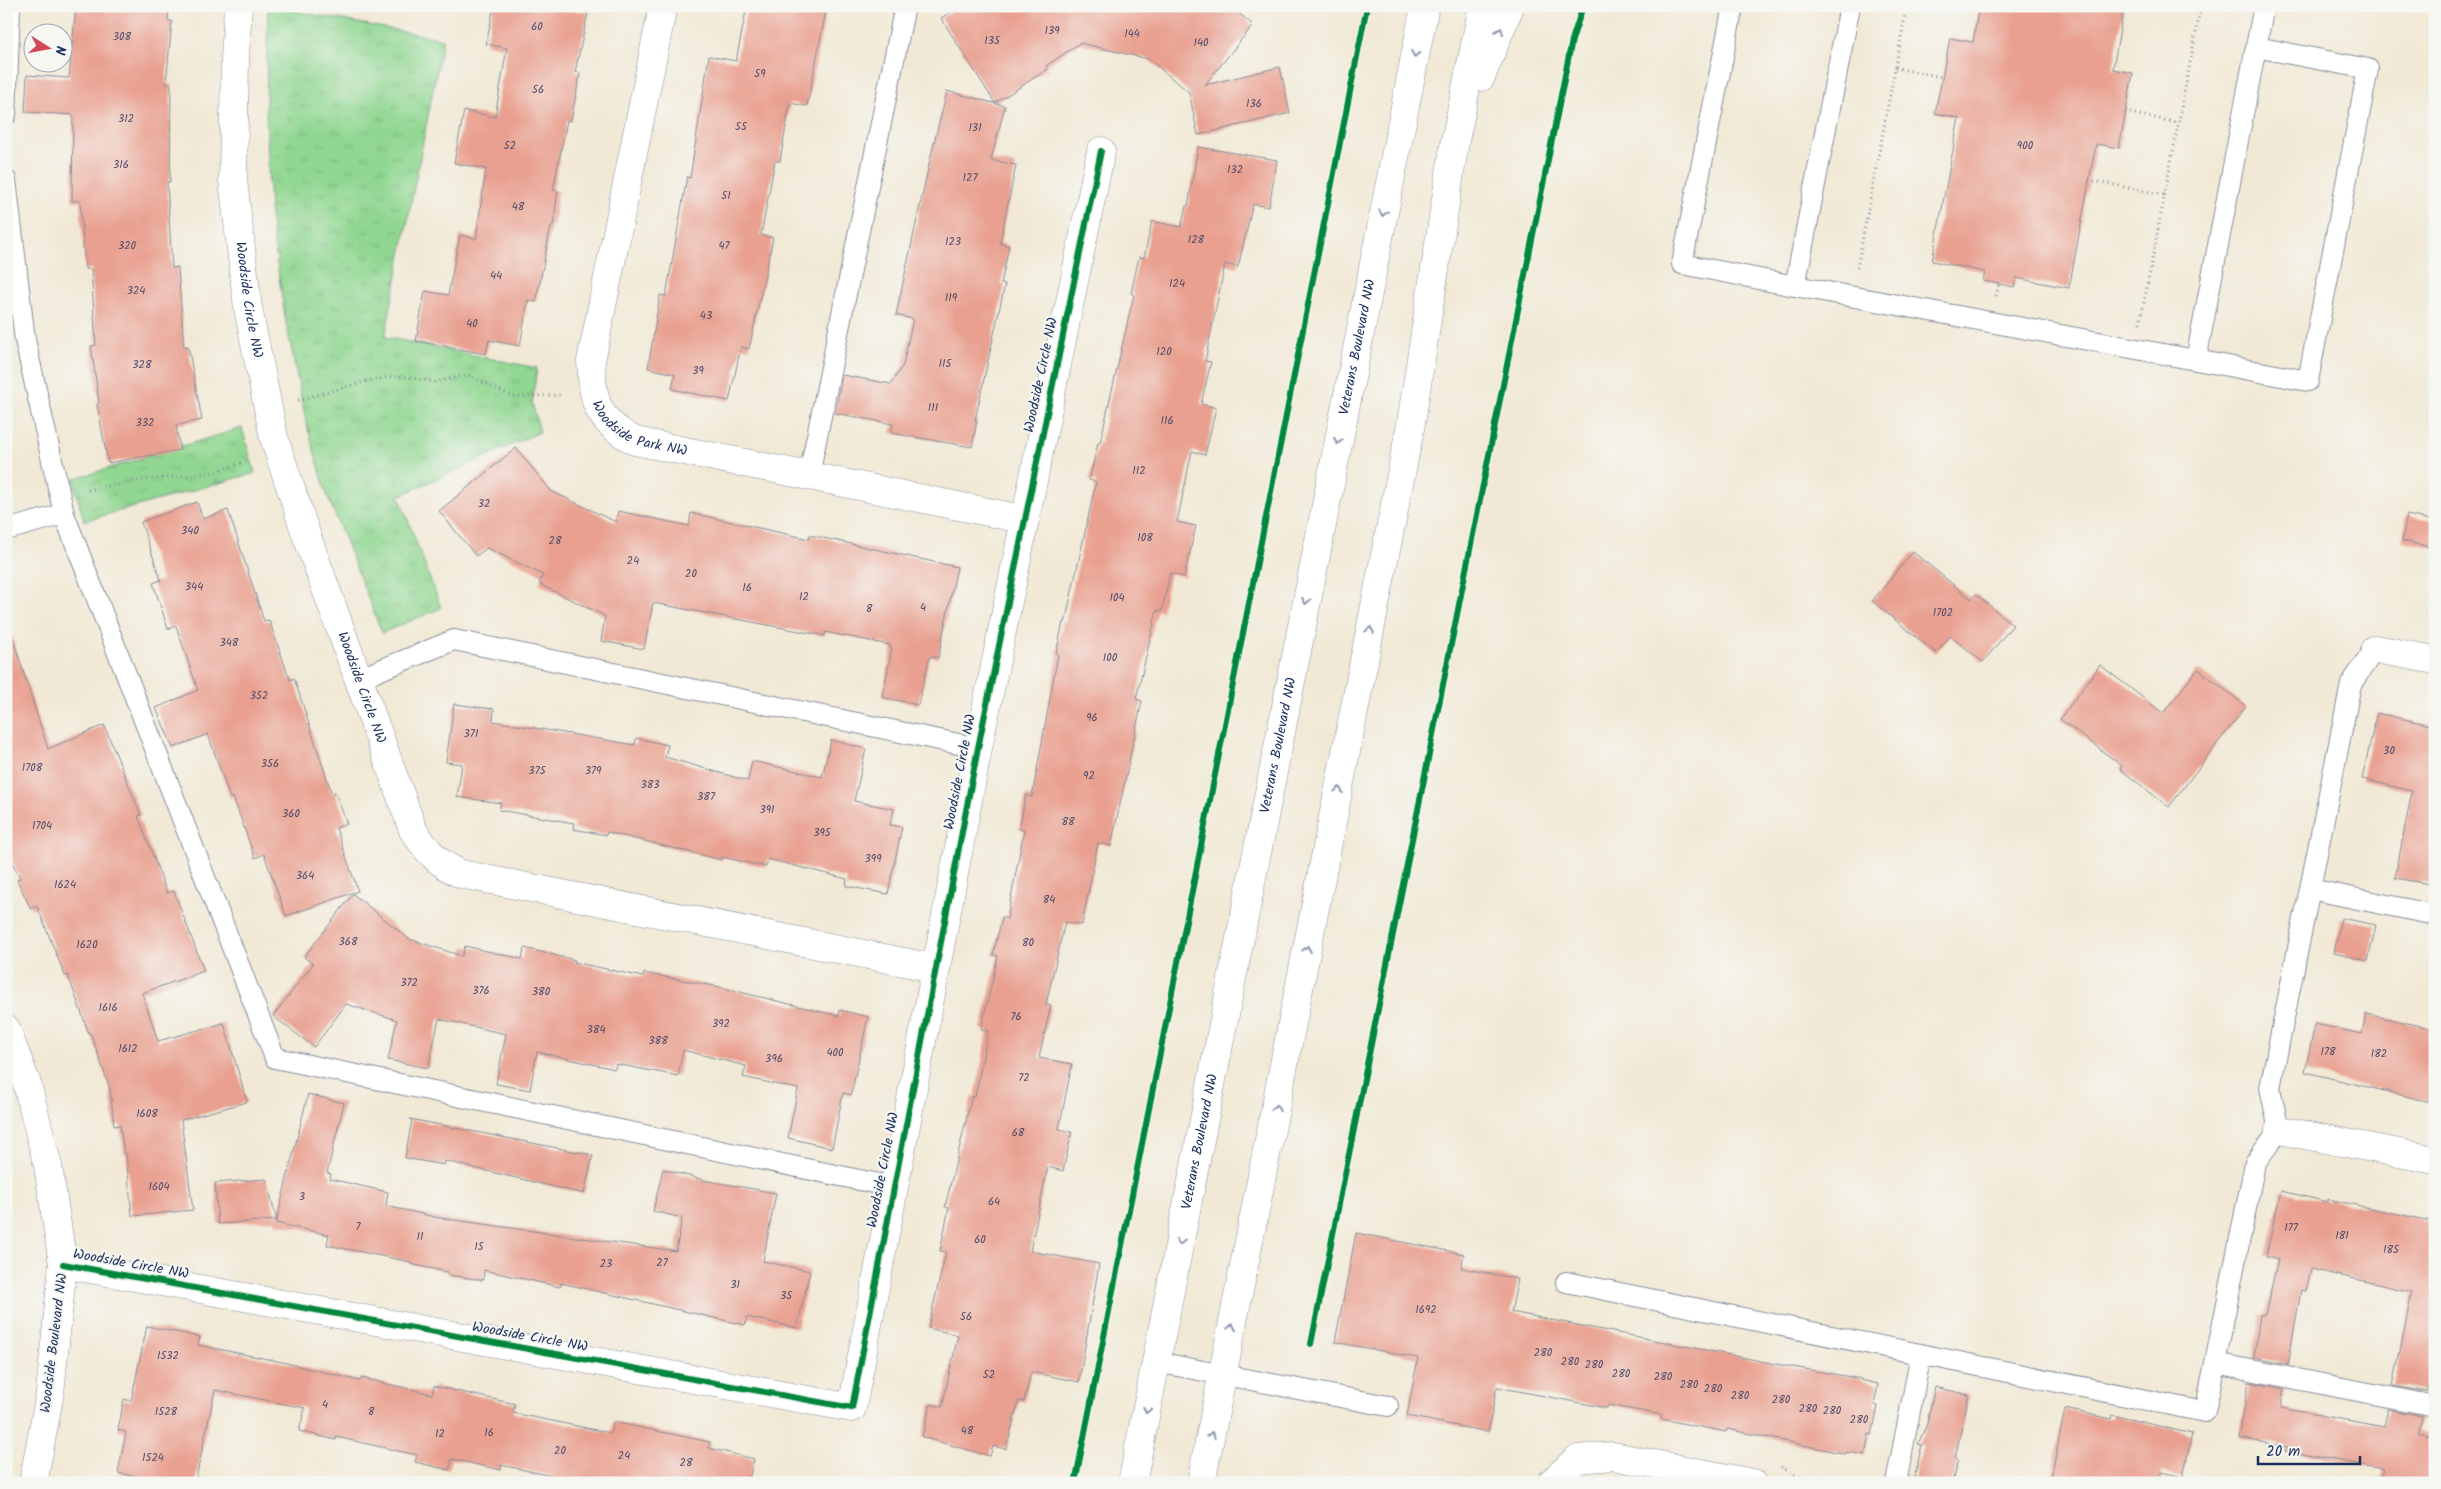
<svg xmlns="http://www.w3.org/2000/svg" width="2441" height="1489" viewBox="0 0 2441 1489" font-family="Kalam,sans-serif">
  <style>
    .park { fill: url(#park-tufts); stroke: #568378 }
    .building { fill: #e9a090 }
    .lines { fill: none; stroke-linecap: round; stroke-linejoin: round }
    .lane-casing { stroke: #868c9a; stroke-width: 22 }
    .street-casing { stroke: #868c9a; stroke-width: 29 }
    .secondary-casing { stroke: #868c9a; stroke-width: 29 }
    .path { stroke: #868c9a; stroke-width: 3; stroke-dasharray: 1 4; stroke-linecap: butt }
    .lane { stroke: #fff; stroke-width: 20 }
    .street { stroke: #fff; stroke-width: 28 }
    .secondary { stroke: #fff; stroke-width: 28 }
    .cycleway-casing { stroke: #f6f6f2; stroke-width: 9 }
    .cycleway { stroke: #00873e; stroke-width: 6 }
    .oneway { stroke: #8d97ae }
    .labels { text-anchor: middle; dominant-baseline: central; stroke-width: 4; stroke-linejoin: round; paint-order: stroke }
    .number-label { font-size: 11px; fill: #4e4b6a }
    .street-label { font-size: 14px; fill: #1b2f5e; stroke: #f6f6f2 }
  </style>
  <defs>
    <pattern id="park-tufts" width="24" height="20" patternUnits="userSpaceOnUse" patternTransform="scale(1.25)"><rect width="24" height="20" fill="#91d792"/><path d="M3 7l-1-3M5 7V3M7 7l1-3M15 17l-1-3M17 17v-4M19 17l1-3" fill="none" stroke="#7cb980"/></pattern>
  </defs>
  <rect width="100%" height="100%" fill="#f6f6f2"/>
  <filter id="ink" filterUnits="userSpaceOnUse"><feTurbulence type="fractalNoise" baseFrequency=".02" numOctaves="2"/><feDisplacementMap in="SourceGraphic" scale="10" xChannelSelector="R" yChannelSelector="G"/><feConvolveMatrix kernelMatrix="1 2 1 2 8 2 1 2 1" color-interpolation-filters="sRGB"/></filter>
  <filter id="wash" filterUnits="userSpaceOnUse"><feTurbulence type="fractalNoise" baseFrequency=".0096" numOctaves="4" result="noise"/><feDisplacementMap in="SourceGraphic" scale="20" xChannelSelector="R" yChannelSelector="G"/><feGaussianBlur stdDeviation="1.12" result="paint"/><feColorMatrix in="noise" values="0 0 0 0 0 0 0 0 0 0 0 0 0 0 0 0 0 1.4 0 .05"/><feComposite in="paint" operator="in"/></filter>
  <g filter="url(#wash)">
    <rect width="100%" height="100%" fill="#f1e9d5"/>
    <path class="park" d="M 268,6 L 443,39 L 385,337 L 537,368 L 532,403 L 540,432 L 399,496 L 441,608 L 382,633 L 326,492 L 306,422 L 285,317 L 270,215 L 266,110 Z
      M 242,428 L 255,473 L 84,521 L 73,479 Z"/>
    <g id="blocks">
      <path class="building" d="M 76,6 L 169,6 L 168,21 L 172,21 L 166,84 L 171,84 L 170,182 L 167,182 L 172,268 L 178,267 L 184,347 L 188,346 L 202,420 L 176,425 L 180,450 L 108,463 L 97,404 L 99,403 L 91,346 L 96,345 L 91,269 L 85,269 L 80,201 L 72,201 L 73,115 L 25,112 L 27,75 L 69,78 Z
        M 494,6 L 554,6 L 588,13 L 575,72 L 580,73 L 571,121 L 567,120 L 553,190 L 558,191 L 553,226 L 551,226 L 536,302 L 528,300 L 520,346 L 489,340 L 486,354 L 416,341 L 425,291 L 448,295 L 460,235 L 476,239 L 486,169 L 454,163 L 464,111 L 495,117 L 507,48 L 486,44 Z
        M 747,6 L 827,6 L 807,106 L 790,103 L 780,161 L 775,161 L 761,235 L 773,238 L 749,349 L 741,347 L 729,401 L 672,389 L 675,374 L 648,368 L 660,295 L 666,296 L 687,177 L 690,178 L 709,56 L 736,61 Z
        M 961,6 L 1230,6 L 1253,25 L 1205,85 L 1280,67 L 1290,113 L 1198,135 L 1189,92 L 1148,59 L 1080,43 L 1046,66 L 1048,69 L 995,103 L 941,18 Z
        M 1979,6 L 2124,6 L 2113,69 L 2133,73 L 2119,148 L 2096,144 L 2069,288 L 2016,278 L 2014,287 L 1999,284 L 1983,281 L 1985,272 L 1932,261 L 1959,118 L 1935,113 L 1950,38 L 1973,42 Z
        M 947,91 L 1005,106 L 991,160 L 1016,165 L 1000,243 L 1009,246 L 1001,284 L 1005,284 L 975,420 L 977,420 L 972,447 L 891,433 L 893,424 L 835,413 L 842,375 L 891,384 L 903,365 L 913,319 L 896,315 L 932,151 Z
        M 1198,147 L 1277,160 L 1269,207 L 1253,204 L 1238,267 L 1225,264 L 1205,361 L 1211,362 L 1201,404 L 1216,408 L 1205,455 L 1192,451 L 1177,522 L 1196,526 L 1184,577 L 1170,573 L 1162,611 L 1157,610 L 1136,699 L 1142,701 L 1111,846 L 1098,843 L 1082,925 L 1065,922 L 1046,1004 L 1051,1005 L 1039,1058 L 1072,1064 L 1059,1129 L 1072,1132 L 1063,1171 L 1048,1167 L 1030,1251 L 1099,1264 L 1079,1382 L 1031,1372 L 1024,1402 L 1019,1401 L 1006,1449 L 993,1446 L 990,1456 L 922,1437 L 931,1404 L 942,1407 L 958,1335 L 928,1328 L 946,1252 L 940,1251 L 949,1208 L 945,1207 L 972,1096 L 975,1097 L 988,1031 L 981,1029 L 998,956 L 993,955 L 1002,917 L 1007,919 L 1024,830 L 1019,829 L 1026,795 L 1032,797 L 1058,654 L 1056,654 L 1063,622 L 1065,623 L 1096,482 L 1089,480 L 1098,443 L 1100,443 L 1134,294 L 1131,293 L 1139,257 L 1144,258 L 1152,221 L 1181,227 L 1186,206 L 1188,206 Z
        M 516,448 L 551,491 L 616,522 L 618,511 L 689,526 L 691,513 L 809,539 L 810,535 L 957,567 L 938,658 L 930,656 L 918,705 L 882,697 L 892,649 L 890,648 L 890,645 L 825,632 L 825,636 L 653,603 L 644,649 L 601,641 L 605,616 L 539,584 L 543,575 L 487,548 L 476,556 L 439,511 Z
        M 197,502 L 203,519 L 228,510 L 264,621 L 269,620 L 290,680 L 294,678 L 332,794 L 335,792 L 347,824 L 336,828 L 358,891 L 286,916 L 264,854 L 255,858 L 233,797 L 230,798 L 208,734 L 173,748 L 156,708 L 198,690 L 176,626 L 168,629 L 153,583 L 161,580 L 141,522 Z
        M 2407,515 L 2435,521 L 2435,548 L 2402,541 Z
        M 1913,552 L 1971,599 L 1976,594 L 2013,625 L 1983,662 L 1950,636 L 1936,653 L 1872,601 Z
        M 12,636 L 48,749 L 104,725 L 141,815 L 138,816 L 167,893 L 174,891 L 204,971 L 142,993 L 158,1041 L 224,1023 L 247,1102 L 181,1120 L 193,1210 L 132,1216 L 126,1153 L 124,1154 L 120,1125 L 114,1126 L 110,1089 L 91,1034 L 89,1034 L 68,975 L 65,976 L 37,906 L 31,909 L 17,880 L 20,878 L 6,849 L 6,637 Z
        M 2100,665 L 2163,713 L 2198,669 L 2246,706 L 2169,807 L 2120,769 L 2122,766 L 2060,719 Z
        M 454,704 L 494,709 L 493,721 L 635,745 L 636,738 L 668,745 L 665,757 L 748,781 L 752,761 L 822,777 L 831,740 L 866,749 L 854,801 L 894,809 L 890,825 L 902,827 L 888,894 L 846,886 L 847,879 L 768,859 L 766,867 L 722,857 L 722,860 L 607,832 L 606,835 L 573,829 L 574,823 L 499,810 L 501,803 L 457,797 L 462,764 L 446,762 Z
        M 2377,713 L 2435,726 L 2435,885 L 2395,878 L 2412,791 L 2362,779 Z
        M 353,894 L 409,939 L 462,956 L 465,946 L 522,959 L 524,948 L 575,960 L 574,962 L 643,977 L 644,973 L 715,986 L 839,1016 L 840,1010 L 868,1017 L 851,1095 L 843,1093 L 832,1148 L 788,1138 L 798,1089 L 743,1077 L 746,1066 L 683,1050 L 678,1076 L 616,1064 L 615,1069 L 537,1052 L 530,1090 L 496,1084 L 506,1034 L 439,1019 L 428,1068 L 388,1060 L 397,1020 L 346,1004 L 314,1047 L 273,1016 L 313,964 L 304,957 Z
        M 2341,918 L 2376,925 L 2368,961 L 2334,953 Z
        M 2366,1014 L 2435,1029 L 2435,1103 L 2305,1072 L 2315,1024 L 2362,1034 Z
        M 308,1094 L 344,1103 L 327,1173 L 331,1174 L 330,1179 L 388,1192 L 386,1206 L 440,1218 L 676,1251 L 682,1218 L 653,1211 L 663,1169 L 703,1180 L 776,1193 L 763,1261 L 810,1271 L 797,1328 L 747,1317 L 745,1325 L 561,1283 L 560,1287 L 484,1270 L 483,1280 L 448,1275 L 448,1272 L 410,1264 L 411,1262 L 327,1245 L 329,1235 L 276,1223 Z
        M 410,1119 L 593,1155 L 584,1194 L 445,1161 L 444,1165 L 405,1158 L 412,1120 Z
        M 266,1179 L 277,1220 L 218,1224 L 215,1183 Z
        M 2281,1191 L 2328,1202 L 2328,1199 L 2435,1222 L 2435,1360 L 2428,1392 L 2393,1386 L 2412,1292 L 2311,1269 L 2306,1291 L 2301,1290 L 2288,1365 L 2254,1358 L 2260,1315 L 2265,1315 L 2278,1259 L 2266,1256 Z
        M 1356,1233 L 1464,1254 L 1461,1268 L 1518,1279 L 1511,1312 L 1776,1364 L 1862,1379 L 1861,1380 L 1878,1384 L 1874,1405 L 1878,1406 L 1872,1435 L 1869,1434 L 1865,1455 L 1846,1452 L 1846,1454 L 1727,1429 L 1726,1432 L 1661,1419 L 1662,1415 L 1608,1405 L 1607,1408 L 1497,1387 L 1488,1432 L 1407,1416 L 1418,1358 L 1335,1342 Z
        M 147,1326 L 200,1337 L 198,1345 L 282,1362 L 360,1381 L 361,1378 L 432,1394 L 434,1386 L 515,1404 L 513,1413 L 611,1433 L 613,1422 L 710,1442 L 709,1448 L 754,1459 L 748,1483 L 550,1483 L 552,1476 L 501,1465 L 501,1470 L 452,1459 L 449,1470 L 415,1462 L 417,1455 L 336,1437 L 336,1440 L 299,1431 L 305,1408 L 215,1390 L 195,1483 L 149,1483 L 150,1479 L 118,1473 L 126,1432 L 118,1430 L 124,1399 L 131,1401 Z
        M 2249,1382 L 2284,1389 L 2281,1408 L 2384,1427 L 2388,1409 L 2422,1416 L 2419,1432 L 2435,1436 L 2435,1483 L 2380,1483 L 2384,1469 L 2286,1451 L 2287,1447 L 2239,1438 Z
        M 1935,1387 L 1969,1395 L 1955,1458 L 1958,1459 L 1952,1483 L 1913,1483 L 1922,1445 L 1918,1444 L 1927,1424 Z
        M 2065,1409 L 2111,1419 L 2112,1415 L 2192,1434 L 2183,1477 L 2161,1472 L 2160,1483 L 2050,1483 Z"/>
    </g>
  </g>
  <g filter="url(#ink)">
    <use href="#blocks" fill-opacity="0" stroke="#868c9a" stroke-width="1"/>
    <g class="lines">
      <g class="lane-casing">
        <path id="lane" d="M 1733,6 L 1682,264 L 1795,286 L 1850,6
          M 2256,47 L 2368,69 L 2308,381 L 2196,360 L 2256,47 L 2264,6
          M 6,115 L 10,6
          M 6,180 L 25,340 L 64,514 L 275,1058 L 893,1187
          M 1795,286 L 2196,360
          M 809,475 L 905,6
          M 6,530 L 64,514
          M 2375,649 L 2351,684 L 2270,1088 L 2279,1130 L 2255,1163 L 2215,1363 L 2435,1406
          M 358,679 L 454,640 L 978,748
          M 2310,889 L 2435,915
          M 1566,1282 L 2205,1412 L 2215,1363
          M 1156,1362 L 1388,1406
          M 1896,1483 L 1921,1354"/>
      </g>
      <g class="street-casing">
        <g id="street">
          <path id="s1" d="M 238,6 L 235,58 L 233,180 L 248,308 L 274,438 L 305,531 L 413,830 C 427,851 437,863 461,874 L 934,968"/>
          <path id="s2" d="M 663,6 L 591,361 C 593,403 596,420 635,441 L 1023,519"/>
          <path d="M 2375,649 L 2435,660"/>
          <path d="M 6,1029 L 27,1084 L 48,1166 L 63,1264 L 50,1393 L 33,1483"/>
          <path d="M 2279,1130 L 2435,1160"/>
          <path d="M 63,1264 L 852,1408 L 978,748 L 1101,151"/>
          <path d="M 1551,1483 L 1577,1459 L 1613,1456 L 1753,1483"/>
        </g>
      </g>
      <g class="secondary-casing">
        <g id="secondary">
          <path d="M 1481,77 L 1510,6"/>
          <path id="s3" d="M 1132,1483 L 1425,6"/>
          <path d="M 1201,1483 L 1410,429 L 1455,141 L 1483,6"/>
        </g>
      </g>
      <path class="path" d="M 2165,6 L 2200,13
        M 1895,68 L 1942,77
        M 2125,112 L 2179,123
        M 2089,180 L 2165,195
        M 1857,268 L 1907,6
        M 1996,296 L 1999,284
        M 2140,323 L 2201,6
        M 298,400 L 371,380 L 399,376 L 435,382 L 468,375 L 513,397 L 562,395
        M 88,490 L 142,480 L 210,473 L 248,461
        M 1781,1467 L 1811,1483"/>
      <use href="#lane" class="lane"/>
      <use href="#street" class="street"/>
      <use href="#secondary" class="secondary"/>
      <g class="cycleway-casing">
        <path id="cycleway" d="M 63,1264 L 852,1408 L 978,748 L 1101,151
          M 1311,1344 L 1572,40 L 1583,6
          M 1075,1483 L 1367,6"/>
      </g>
      <use href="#cycleway" class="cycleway"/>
    </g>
    <defs><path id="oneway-chevron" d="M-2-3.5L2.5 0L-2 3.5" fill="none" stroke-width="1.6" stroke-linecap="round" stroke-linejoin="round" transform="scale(1.25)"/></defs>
    <g class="oneway">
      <use href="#oneway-chevron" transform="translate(1500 31) rotate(-68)"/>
      <use href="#oneway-chevron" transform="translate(1415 54) rotate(101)"/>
      <use href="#oneway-chevron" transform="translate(1383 213) rotate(101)"/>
      <use href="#oneway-chevron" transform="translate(1338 441) rotate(101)"/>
      <use href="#oneway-chevron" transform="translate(1306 601) rotate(101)"/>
      <use href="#oneway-chevron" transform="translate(1370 630) rotate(-79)"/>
      <use href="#oneway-chevron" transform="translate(1339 790) rotate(-79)"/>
      <use href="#oneway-chevron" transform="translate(1307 949) rotate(-79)"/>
      <use href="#oneway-chevron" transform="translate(1276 1108) rotate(-79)"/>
      <use href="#oneway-chevron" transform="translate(1180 1242) rotate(101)"/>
      <use href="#oneway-chevron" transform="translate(1232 1327) rotate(-79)"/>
      <use href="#oneway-chevron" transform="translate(1147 1410) rotate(101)"/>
      <use href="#oneway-chevron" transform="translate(1211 1435) rotate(-79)"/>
    </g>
  </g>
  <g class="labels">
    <g class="number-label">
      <text x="537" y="27">60</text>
      <text x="1052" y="31">139</text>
      <text x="1132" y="34">144</text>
      <text x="122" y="37">308</text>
      <text x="992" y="41">135</text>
      <text x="1201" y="43">140</text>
      <text x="760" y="74">59</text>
      <text x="538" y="90">56</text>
      <text x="1254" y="104">136</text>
      <text x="126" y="119">312</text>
      <text x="741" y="127">55</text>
      <text x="975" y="128">131</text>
      <text x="510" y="146">52</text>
      <text x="2025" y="146">900</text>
      <text x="121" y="165">316</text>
      <text x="1235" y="170">132</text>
      <text x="970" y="178">127</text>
      <text x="726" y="196">51</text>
      <text x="518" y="207">48</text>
      <text x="1196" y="240">128</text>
      <text x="953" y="242">123</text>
      <text x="127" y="246">320</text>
      <text x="724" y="246">47</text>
      <text x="496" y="276">44</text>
      <text x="1177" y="284">124</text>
      <text x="136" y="291">324</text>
      <text x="951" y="298">119</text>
      <text x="706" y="316">43</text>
      <text x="472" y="324">40</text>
      <text x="1164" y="352">120</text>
      <text x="945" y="364">115</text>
      <text x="142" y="365">328</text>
      <text x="698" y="371">39</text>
      <text x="933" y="408">111</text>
      <text x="1167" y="421">116</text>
      <text x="145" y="423">332</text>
      <text x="1139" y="471">112</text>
      <text x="484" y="504">32</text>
      <text x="190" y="531">340</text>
      <text x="1145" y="538">108</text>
      <text x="555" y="541">28</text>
      <text x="633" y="561">24</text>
      <text x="691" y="574">20</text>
      <text x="194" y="587">344</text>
      <text x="747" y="588">16</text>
      <text x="804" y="597">12</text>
      <text x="1117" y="598">104</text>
      <text x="923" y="608">4</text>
      <text x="869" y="609">8</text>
      <text x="1943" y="613">1702</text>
      <text x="229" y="643">348</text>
      <text x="1110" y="658">100</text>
      <text x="259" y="696">352</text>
      <text x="1092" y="718">96</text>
      <text x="471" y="734">371</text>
      <text x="2389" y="751">30</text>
      <text x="270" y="764">356</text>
      <text x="32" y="768">1708</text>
      <text x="537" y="771">375</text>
      <text x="593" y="771">379</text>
      <text x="1089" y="776">92</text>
      <text x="650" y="785">383</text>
      <text x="706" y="797">387</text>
      <text x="767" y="810">391</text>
      <text x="291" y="814">360</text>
      <text x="1068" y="822">88</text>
      <text x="42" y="826">1704</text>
      <text x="822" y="833">395</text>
      <text x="873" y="859">399</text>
      <text x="305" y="876">364</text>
      <text x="65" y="885">1624</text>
      <text x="1049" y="900">84</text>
      <text x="348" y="942">368</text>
      <text x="1028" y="943">80</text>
      <text x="87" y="945">1620</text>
      <text x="409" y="983">372</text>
      <text x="481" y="991">376</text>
      <text x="541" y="992">380</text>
      <text x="108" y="1008">1616</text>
      <text x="1016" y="1017">76</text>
      <text x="721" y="1024">392</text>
      <text x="596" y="1030">384</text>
      <text x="658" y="1041">388</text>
      <text x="128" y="1049">1612</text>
      <text x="2328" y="1052">178</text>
      <text x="835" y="1053">400</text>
      <text x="2379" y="1054">182</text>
      <text x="774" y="1059">396</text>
      <text x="1024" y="1078">72</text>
      <text x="147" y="1114">1608</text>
      <text x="1018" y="1133">68</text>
      <text x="159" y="1187">1604</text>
      <text x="302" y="1197">3</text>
      <text x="994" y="1202">64</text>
      <text x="358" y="1227">7</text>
      <text x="2291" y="1228">177</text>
      <text x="2342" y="1236">181</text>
      <text x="420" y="1237">11</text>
      <text x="980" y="1240">60</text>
      <text x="479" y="1247">15</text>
      <text x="2391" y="1250">185</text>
      <text x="662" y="1263">27</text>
      <text x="606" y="1264">23</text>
      <text x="735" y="1285">31</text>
      <text x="786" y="1296">35</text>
      <text x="1426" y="1310">1692</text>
      <text x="966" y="1317">56</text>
      <text x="1543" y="1353">280</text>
      <text x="168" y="1356">1532</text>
      <text x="1570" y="1362">280</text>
      <text x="1594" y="1365">280</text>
      <text x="1621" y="1374">280</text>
      <text x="989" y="1375">52</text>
      <text x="1663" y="1377">280</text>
      <text x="1689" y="1385">280</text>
      <text x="1713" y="1389">280</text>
      <text x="1740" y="1396">280</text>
      <text x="1781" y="1400">280</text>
      <text x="325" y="1405">4</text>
      <text x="1808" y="1409">280</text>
      <text x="1832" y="1411">280</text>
      <text x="166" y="1412">1528</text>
      <text x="371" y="1412">8</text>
      <text x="1859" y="1420">280</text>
      <text x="967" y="1431">48</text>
      <text x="489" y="1433">16</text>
      <text x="440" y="1434">12</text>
      <text x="560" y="1451">20</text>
      <text x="624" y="1456">24</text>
      <text x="153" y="1458">1524</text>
      <text x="686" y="1463">28</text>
    </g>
    <g class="street-label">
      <text stroke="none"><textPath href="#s1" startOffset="295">Woodside Circle NW</textPath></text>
      <text stroke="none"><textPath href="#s3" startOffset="1158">Veterans Boulevard NW</textPath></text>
      <text transform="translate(1041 375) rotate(-78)">Woodside Circle NW</text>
      <text stroke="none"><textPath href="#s2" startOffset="458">Woodside Park NW</textPath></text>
      <text stroke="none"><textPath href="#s1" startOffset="700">Woodside Circle NW</textPath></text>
      <text stroke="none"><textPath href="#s3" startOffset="752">Veterans Boulevard NW</textPath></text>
      <text transform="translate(960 772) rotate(-79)">Woodside Circle NW</text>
      <text stroke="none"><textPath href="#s3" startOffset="348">Veterans Boulevard NW</textPath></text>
      <text transform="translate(883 1170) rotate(-79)">Woodside Circle NW</text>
      <text transform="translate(131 1264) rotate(10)">Woodside Circle NW</text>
      <text transform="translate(530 1337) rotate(10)">Woodside Circle NW</text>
      <text transform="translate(54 1343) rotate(-83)">Woodside Boulevard NW</text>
    </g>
  </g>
  <rect width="2441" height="1489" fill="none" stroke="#f6f6f2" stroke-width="25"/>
  <g transform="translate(48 48) rotate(101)"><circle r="24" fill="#f6f6f2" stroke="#9ea6b7"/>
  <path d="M0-4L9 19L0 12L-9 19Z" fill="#d1495b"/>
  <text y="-8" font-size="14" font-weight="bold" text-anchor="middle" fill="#1b2f5e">N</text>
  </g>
  <path d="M2258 1456v8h102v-8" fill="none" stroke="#1b2f5e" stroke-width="2.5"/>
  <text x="2266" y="1456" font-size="15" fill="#1b2f5e" stroke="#f6f6f2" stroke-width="4" paint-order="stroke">20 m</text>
</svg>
